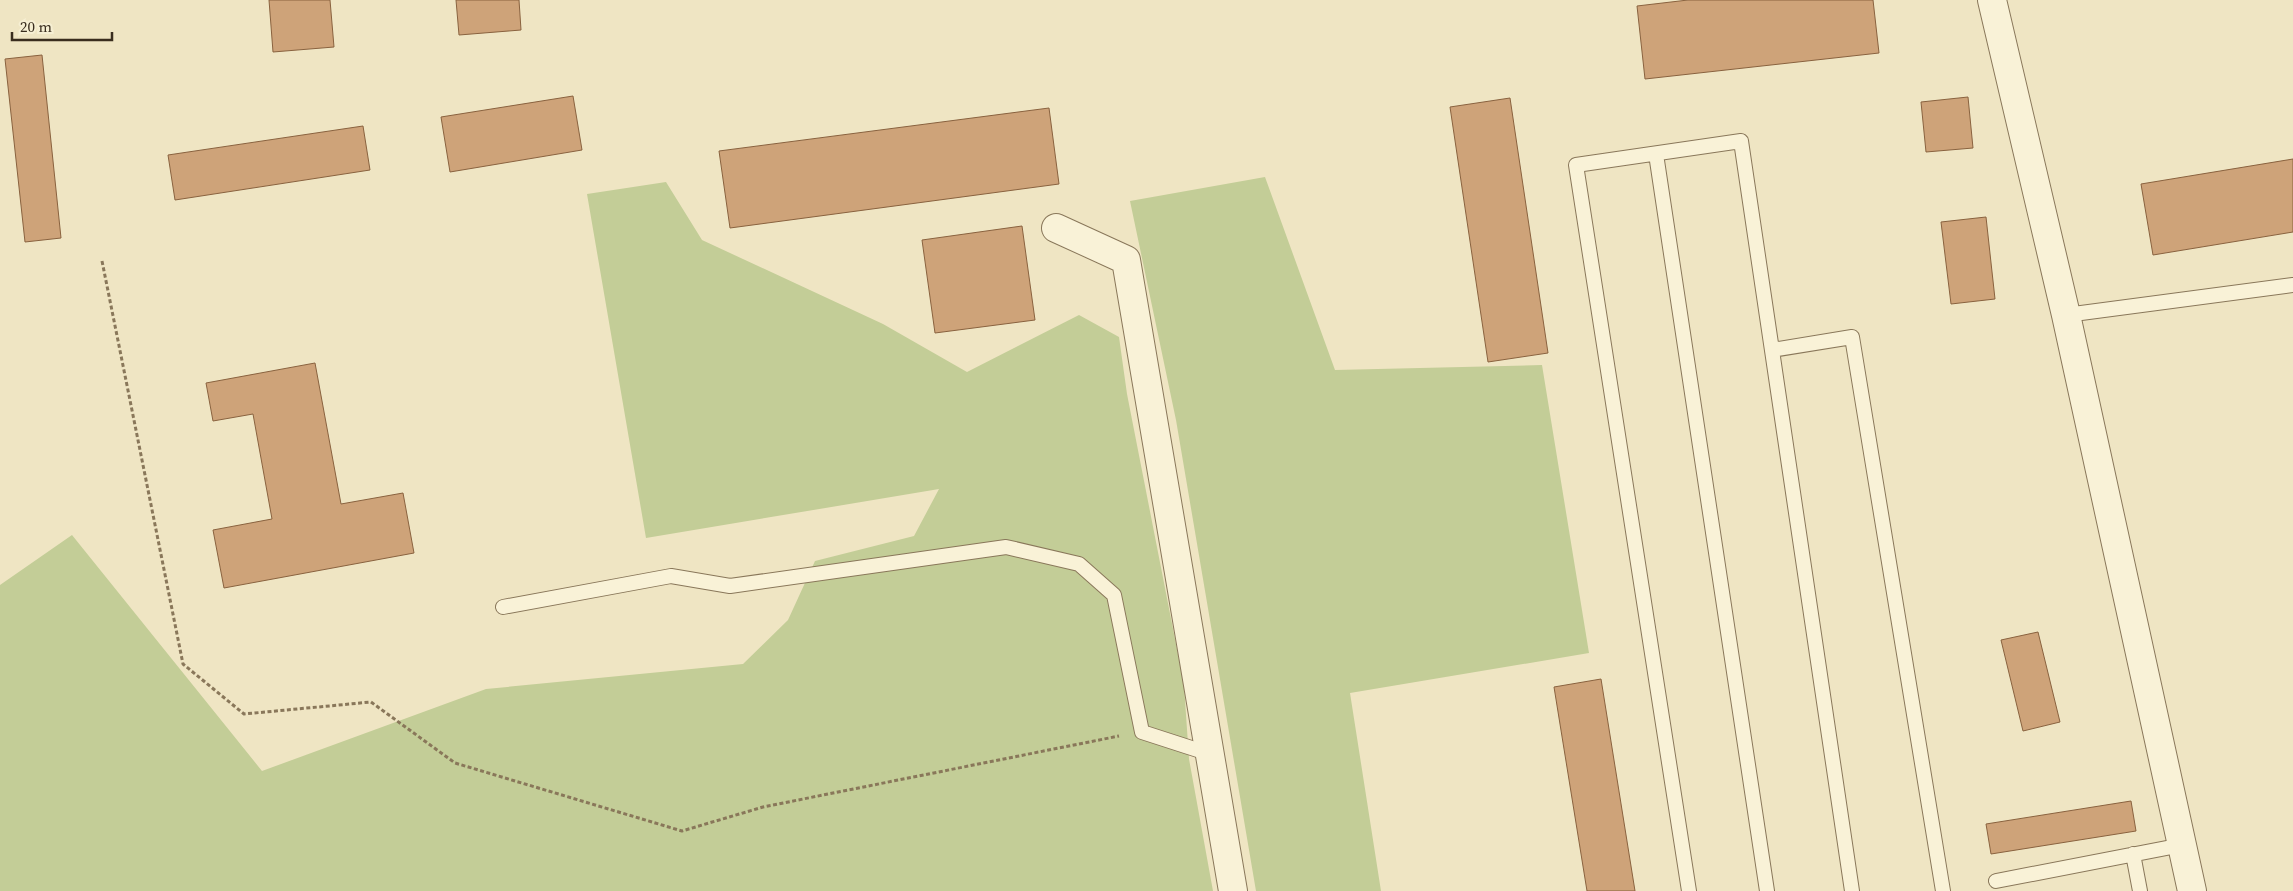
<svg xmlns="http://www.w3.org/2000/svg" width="2293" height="891" viewBox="0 0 2293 891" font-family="'Source Serif 4',serif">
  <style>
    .green { fill: #c3cd97 }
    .building { fill: #cea379; stroke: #89623f }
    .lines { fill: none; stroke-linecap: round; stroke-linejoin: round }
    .service-casing { stroke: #89775a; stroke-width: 16 }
    .minor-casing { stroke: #89775a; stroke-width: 30 }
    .path { stroke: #89775a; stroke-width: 3; stroke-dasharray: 4 2.5; stroke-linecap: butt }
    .service { stroke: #f9f2d7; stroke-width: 14 }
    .minor { stroke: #f9f2d7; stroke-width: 28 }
  </style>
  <rect width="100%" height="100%" fill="#efe5c3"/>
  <path class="green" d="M 1265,177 L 1335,370 L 1542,365 L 1589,653 L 1350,693 L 1381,891 L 1256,891 L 1176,420 L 1130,201 Z
    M 666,182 L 702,240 L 883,324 L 967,372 L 1079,315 L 1119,337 L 1127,394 L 1184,685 L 1189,759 L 1213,891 L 0,891 L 0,585 L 72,535 L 262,771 L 486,689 L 743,664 L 788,620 L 815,561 L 914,536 L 939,489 L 646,538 L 587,194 Z"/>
  <path class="building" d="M 269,0 L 330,0 L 334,47 L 273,52 Z
    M 456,0 L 519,0 L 521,30 L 459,35 Z
    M 1688,0 L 1873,0 L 1879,53 L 1645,79 L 1637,6 Z
    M 42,55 L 61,238 L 25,242 L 5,59 Z
    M 573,96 L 582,150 L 450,172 L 441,117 Z
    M 1968,97 L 1973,148 L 1926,152 L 1921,102 Z
    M 1510,98 L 1548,353 L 1488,362 L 1450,107 Z
    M 1049,108 L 1059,184 L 730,228 L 719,151 Z
    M 363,126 L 370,170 L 175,200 L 168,155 Z
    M 2293,159 L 2293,232 L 2153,255 L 2141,184 Z
    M 1986,217 L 1995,299 L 1951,304 L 1941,222 Z
    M 1022,226 L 1035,320 L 935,333 L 922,240 Z
    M 315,363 L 341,504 L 403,493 L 414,553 L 224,588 L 213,530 L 272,519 L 253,414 L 213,421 L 206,383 Z
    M 2038,632 L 2060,722 L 2023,731 L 2001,640 Z
    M 1601,679 L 1635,891 L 1587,891 L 1554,687 Z
    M 2131,801 L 2136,831 L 1991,854 L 1986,824 Z"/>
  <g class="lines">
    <g class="service-casing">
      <path id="service" d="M 1656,154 L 1767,891
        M 2066,315 L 2293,285
        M 1772,350 L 1852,337 L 1943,891
        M 503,607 L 671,576 L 730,586 L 1006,547 L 1079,564 L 1114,595 L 1142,732 L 1210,754
        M 2133,854 L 2140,891
        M 1996,881 L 2182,845
        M 1689,891 L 1576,165 L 1741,141 L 1852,891"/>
    </g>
    <g class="minor-casing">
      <path id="minor" d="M 1992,0 L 2066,315 L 2192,891
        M 1056,228 L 1126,260 L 1233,891"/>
    </g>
    <path class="path" d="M 102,261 L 183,664 L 244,714 L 371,702 L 455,763 L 682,831 L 763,807 L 1119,736"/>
    <use href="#service" class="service"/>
    <use href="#minor" class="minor"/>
  </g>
  <path d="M12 32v8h100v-8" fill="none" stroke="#392d1e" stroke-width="2.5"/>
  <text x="20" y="32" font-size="15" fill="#392d1e" stroke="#f6efd3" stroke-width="4" paint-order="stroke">20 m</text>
</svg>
